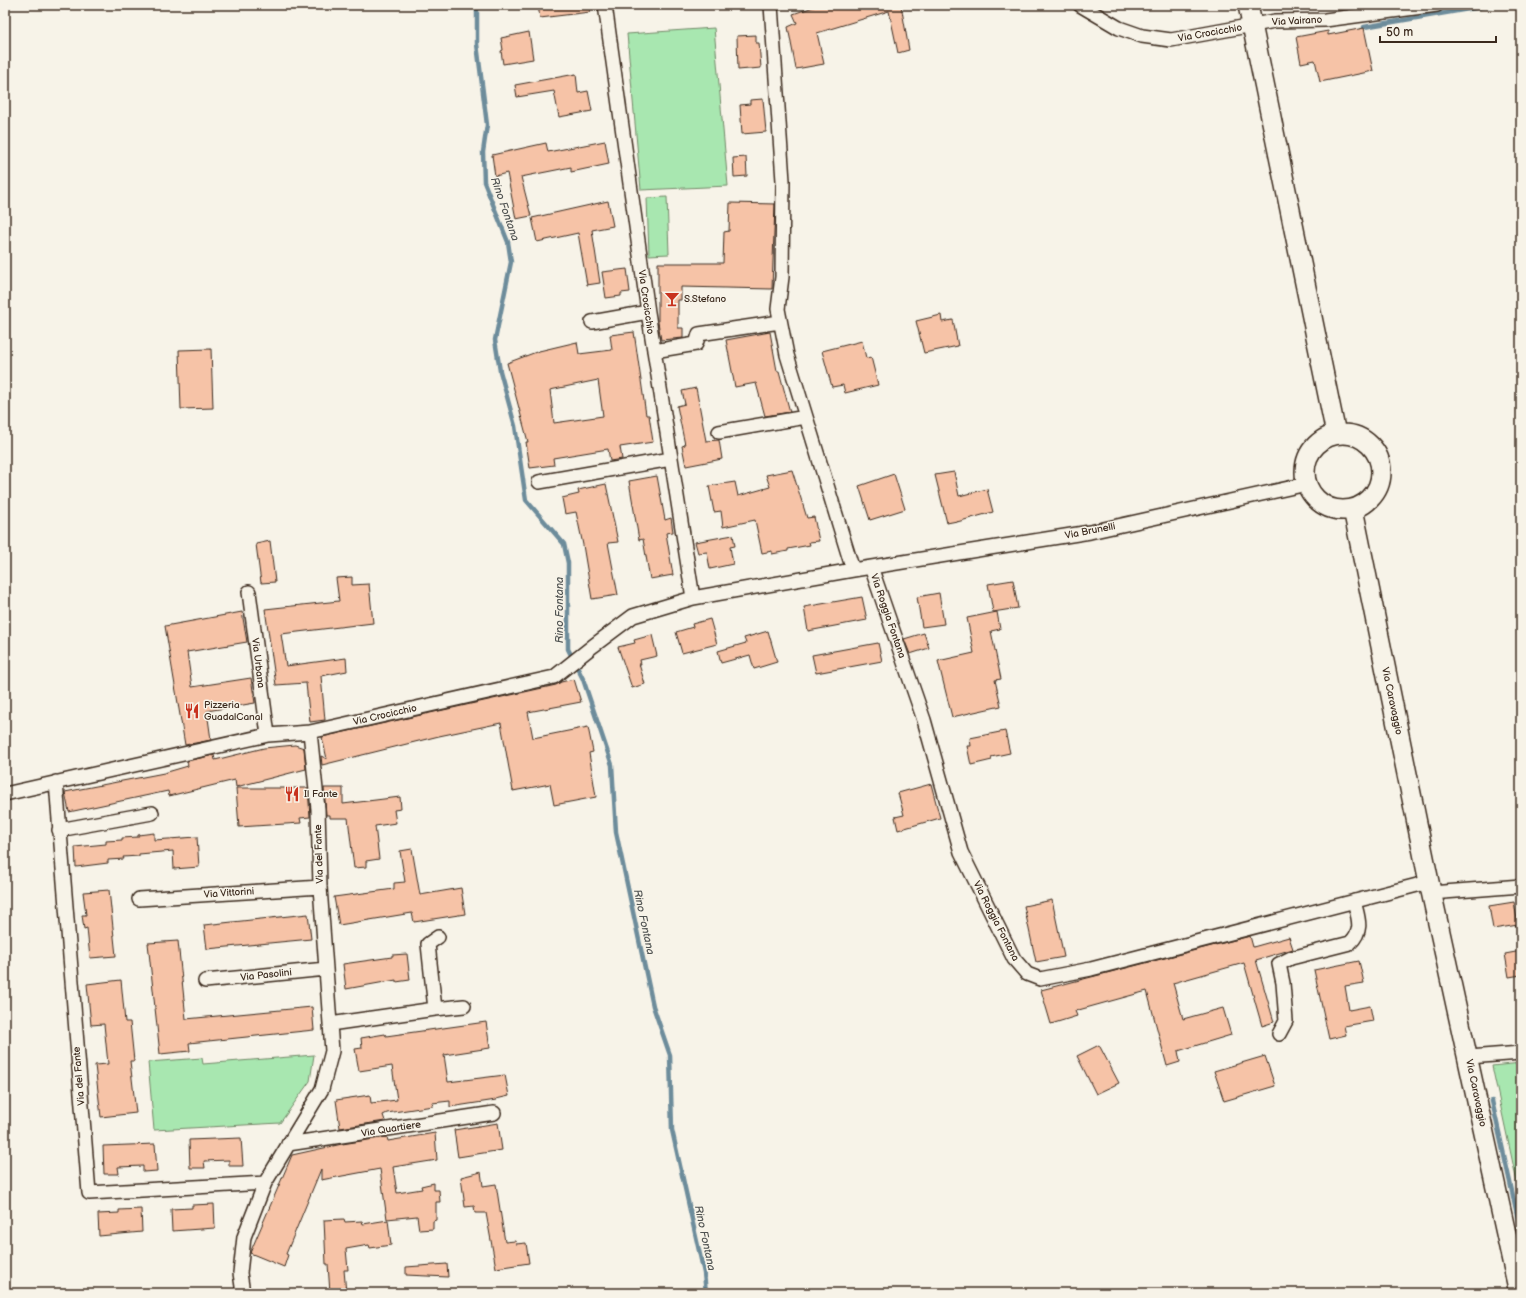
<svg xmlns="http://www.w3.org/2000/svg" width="1526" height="1298" viewBox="0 0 1526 1298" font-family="'Balsamiq Sans',sans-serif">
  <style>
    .green { fill: #a8e7b0; stroke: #728867 }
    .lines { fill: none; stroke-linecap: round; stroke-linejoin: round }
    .stream { stroke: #6d8c9b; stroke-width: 4.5 }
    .building { fill: #f6c3a7; stroke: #3b2a1e; fill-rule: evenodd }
    .street-casing { stroke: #3b2a1e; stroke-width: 16 }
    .secondary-casing { stroke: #3b2a1e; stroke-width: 22 }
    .street { stroke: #f7f3e8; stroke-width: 13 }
    .secondary { stroke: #f7f3e8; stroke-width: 19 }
    .labels { text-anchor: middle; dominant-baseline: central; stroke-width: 3; stroke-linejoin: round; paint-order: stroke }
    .street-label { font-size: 10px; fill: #3b2a1e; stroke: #f7f3e8 }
    .poi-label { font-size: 10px; fill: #3b2a1e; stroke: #f7f3e8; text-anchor: start }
    .water-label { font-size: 11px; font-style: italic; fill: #505352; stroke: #f7f3e8 }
  </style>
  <rect width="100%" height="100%" fill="#f7f3e8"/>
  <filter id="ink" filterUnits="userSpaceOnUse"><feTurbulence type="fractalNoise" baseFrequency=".025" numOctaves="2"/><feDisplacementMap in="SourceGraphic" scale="8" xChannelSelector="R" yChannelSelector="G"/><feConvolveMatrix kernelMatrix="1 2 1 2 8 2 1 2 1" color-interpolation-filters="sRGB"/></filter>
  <g filter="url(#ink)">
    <path class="green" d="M 714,28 L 728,186 L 641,190 L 627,34 Z
      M 667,197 L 669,254 L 649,255 L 647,198 Z
      M 314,1055 L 310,1081 L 280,1123 L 154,1130 L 148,1062 L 202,1058 L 203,1064 Z
      M 1521,1063 L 1521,1201 L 1492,1066 Z"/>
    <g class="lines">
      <path class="stream" d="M 477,5 L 477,44 L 487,125 L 483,152 L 484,182 L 508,242 L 511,262 L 495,340 L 500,371 L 515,426 L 526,500 L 564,544 L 568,563 L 568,649 L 583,679 L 612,765 L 616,832 L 653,1006 L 670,1055 L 672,1130 L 704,1273 L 706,1293
        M 1364,27 L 1492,5
        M 1492,1101 L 1521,1232"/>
    </g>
    <path class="building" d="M 538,5 L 589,5 L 590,12 L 540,18 Z
      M 819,5 L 901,5 L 909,50 L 898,53 L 889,11 L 817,33 L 824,64 L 796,69 L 788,27 L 797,23 L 793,14 Z
      M 1364,28 L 1373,71 L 1320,82 L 1315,60 L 1301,63 L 1296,37 L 1328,31 L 1328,35 Z
      M 529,32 L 533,59 L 503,64 L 501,51 L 503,50 L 501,38 Z
      M 756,35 L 756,43 L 759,43 L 761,68 L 738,70 L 737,36 Z
      M 576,74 L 578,93 L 588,91 L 592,111 L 559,117 L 554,91 L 517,97 L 515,85 Z
      M 763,99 L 766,132 L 742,134 L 740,105 L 750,104 L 750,100 Z
      M 605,141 L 609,164 L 571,172 L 571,167 L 521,177 L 531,216 L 516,219 L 507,173 L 495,176 L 492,155 L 546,143 L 548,152 Z
      M 746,157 L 747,176 L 734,177 L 733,158 Z
      M 608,201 L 613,226 L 592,230 L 600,283 L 587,285 L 578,233 L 537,242 L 532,218 Z
      M 730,203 L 775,204 L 772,289 L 681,287 L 681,300 L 678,300 L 678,328 L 683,328 L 683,338 L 661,340 L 658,322 L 658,263 L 723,263 L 724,232 L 729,231 Z
      M 627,269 L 630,292 L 621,293 L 621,296 L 606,298 L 602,272 Z
      M 941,315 L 942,322 L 953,320 L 958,346 L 924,353 L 916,321 Z
      M 634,332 L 646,415 L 649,415 L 653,442 L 620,447 L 622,459 L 610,461 L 608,449 L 553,458 L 554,465 L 530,468 L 526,442 L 528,442 L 507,363 L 539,351 L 577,342 L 579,354 L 612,350 L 610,335 ZM 598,380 L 603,416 L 554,423 L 550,390 Z
      M 770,332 L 777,371 L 779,371 L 790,412 L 765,416 L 756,383 L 735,387 L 726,340 Z
      M 862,341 L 866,358 L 871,357 L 878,385 L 845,393 L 843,385 L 832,387 L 822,351 Z
      M 211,349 L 213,408 L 181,409 L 179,350 Z
      M 696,388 L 706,441 L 719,440 L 722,459 L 686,466 L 682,446 L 685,445 L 677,406 L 685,404 L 682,391 Z
      M 792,470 L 807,518 L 814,517 L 819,541 L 809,542 L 810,545 L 788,549 L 788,551 L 772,554 L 772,551 L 762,553 L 755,520 L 723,527 L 721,511 L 714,512 L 709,486 L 735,482 L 738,496 L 770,487 L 766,475 Z
      M 954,472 L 959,496 L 987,489 L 993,512 L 957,522 L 957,521 L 947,523 L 935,475 Z
      M 894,474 L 905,509 L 870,520 L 859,486 Z
      M 657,476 L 665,520 L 671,518 L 673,532 L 666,533 L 673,575 L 650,579 L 643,539 L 639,540 L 629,481 Z
      M 606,484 L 618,542 L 608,543 L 618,595 L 592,599 L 583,545 L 576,512 L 565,514 L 562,498 L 579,494 L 578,490 Z
      M 733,535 L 735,546 L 730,547 L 733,564 L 710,569 L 707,552 L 698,553 L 695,542 Z
      M 270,541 L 275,582 L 261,583 L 256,544 Z
      M 352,577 L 352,585 L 369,584 L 373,623 L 281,634 L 286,666 L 346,658 L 347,671 L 321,676 L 325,720 L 310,722 L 306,683 L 276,685 L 265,609 L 339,601 L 336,578 Z
      M 1013,580 L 1018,608 L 993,612 L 988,584 Z
      M 939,593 L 944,624 L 922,627 L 917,597 Z
      M 862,597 L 867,620 L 808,631 L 804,607 Z
      M 242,612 L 247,642 L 187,652 L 192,687 L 251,678 L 255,703 L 207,711 L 211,740 L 185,745 L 165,626 Z
      M 997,612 L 1000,629 L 991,631 L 1001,679 L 995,680 L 1001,706 L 952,717 L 938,661 L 974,653 L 967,618 Z
      M 710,619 L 717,644 L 682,653 L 676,632 L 693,627 L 692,624 Z
      M 768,631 L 777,662 L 754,669 L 750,655 L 721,663 L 718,651 L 746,643 L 744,638 Z
      M 924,633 L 929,648 L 910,654 L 904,639 Z
      M 652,635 L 657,656 L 640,660 L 641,664 L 639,664 L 645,684 L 632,688 L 618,647 L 635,643 L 634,640 Z
      M 878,643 L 882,661 L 816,673 L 812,655 Z
      M 574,679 L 581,702 L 528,712 L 533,738 L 588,727 L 593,752 L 589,753 L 596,797 L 554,805 L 550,784 L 513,791 L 501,723 L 439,736 L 322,765 L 321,756 L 327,759 L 322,737 L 556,685 L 561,682 Z
      M 1005,731 L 1010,753 L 991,757 L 992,760 L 971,765 L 967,746 L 971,746 L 970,738 Z
      M 295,745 L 304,748 L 306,769 L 236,787 L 235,780 L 169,796 L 168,791 L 69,812 L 65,792 L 164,773 L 188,766 L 187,761 L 214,755 L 215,760 L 264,748 Z
      M 931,784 L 940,818 L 898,830 L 895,817 L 904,815 L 898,793 Z
      M 236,788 L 308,788 L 310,817 L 300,818 L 301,823 L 239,827 Z
      M 324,788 L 343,788 L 343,804 L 400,797 L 401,809 L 394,810 L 396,823 L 375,826 L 379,859 L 366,861 L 366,867 L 354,868 L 348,818 L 330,818 L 330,815 L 326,815 Z
      M 154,833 L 154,840 L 197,837 L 199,867 L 174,869 L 173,851 L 139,854 L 139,856 L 123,857 L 124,859 L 108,860 L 108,863 L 76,867 L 75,847 L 106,844 L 106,841 L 122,840 L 122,838 L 138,837 L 138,835 Z
      M 412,849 L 420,895 L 461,888 L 465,914 L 414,922 L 412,913 L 339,925 L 334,897 L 394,889 L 394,883 L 405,882 L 400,851 Z
      M 109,890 L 116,956 L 90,958 L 87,928 L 84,929 L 82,915 L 86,915 L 83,892 Z
      M 1052,900 L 1064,957 L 1036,962 L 1024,906 Z
      M 1514,902 L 1518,925 L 1493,929 L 1489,906 Z
      M 308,914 L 311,939 L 207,949 L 204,925 Z
      M 1250,936 L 1253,947 L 1289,937 L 1293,949 L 1256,960 L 1274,1022 L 1262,1026 L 1244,963 L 1173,983 L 1183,1019 L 1223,1008 L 1231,1035 L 1178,1051 L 1180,1062 L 1167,1066 L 1147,991 L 1075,1011 L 1077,1016 L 1051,1024 L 1041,990 Z
      M 178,941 L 186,1019 L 312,1007 L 314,1030 L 189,1043 L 190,1051 L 160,1054 L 148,943 Z
      M 1521,951 L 1521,975 L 1509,977 L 1505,954 Z
      M 407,954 L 410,980 L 396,982 L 396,980 L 346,989 L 343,964 L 392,957 L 392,955 Z
      M 1359,961 L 1364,983 L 1345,986 L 1349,1010 L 1370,1006 L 1373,1021 L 1344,1026 L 1346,1035 L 1329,1039 L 1314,970 Z
      M 121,980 L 125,1022 L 130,1022 L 134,1061 L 130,1061 L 136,1113 L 101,1117 L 95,1065 L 108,1064 L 104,1024 L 91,1025 L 87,984 Z
      M 486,1022 L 490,1048 L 444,1055 L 448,1082 L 505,1075 L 509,1096 L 496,1099 L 496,1100 L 450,1107 L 450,1101 L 432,1103 L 433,1106 L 387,1113 L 383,1115 L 385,1121 L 340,1128 L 336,1100 L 370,1095 L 371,1103 L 397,1100 L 392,1066 L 359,1071 L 355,1049 L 362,1048 L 361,1038 L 385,1034 L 386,1036 Z
      M 1099,1045 L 1119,1083 L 1096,1094 L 1077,1056 Z
      M 1265,1056 L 1275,1086 L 1224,1101 L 1214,1071 Z
      M 498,1123 L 502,1150 L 458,1157 L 454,1130 Z
      M 435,1133 L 437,1160 L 393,1167 L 397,1193 L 422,1189 L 421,1186 L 434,1183 L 434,1190 L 439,1190 L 440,1202 L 436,1202 L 436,1220 L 433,1221 L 433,1229 L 419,1230 L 417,1216 L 387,1219 L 380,1169 L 321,1180 L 321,1169 L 286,1254 L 288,1255 L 284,1267 L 250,1253 L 292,1155 L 342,1144 L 387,1137 L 388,1141 Z
      M 241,1138 L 243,1166 L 229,1166 L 229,1160 L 204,1161 L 205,1168 L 190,1168 L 189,1140 Z
      M 155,1144 L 157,1171 L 143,1172 L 143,1166 L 118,1167 L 119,1174 L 104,1174 L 103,1146 Z
      M 481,1172 L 483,1186 L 496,1184 L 505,1242 L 515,1241 L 516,1244 L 526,1243 L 529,1263 L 496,1268 L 486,1213 L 475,1213 L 474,1206 L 465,1207 L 461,1177 Z
      M 214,1204 L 215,1228 L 172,1231 L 171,1209 L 192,1208 L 192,1205 Z
      M 141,1209 L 142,1232 L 99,1236 L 98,1214 L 119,1213 L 119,1210 Z
      M 344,1219 L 345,1222 L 362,1221 L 363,1224 L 388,1220 L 391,1245 L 370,1248 L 369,1245 L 346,1249 L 348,1270 L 344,1270 L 346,1293 L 330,1293 L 328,1264 L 326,1264 L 324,1220 Z
      M 447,1264 L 448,1277 L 406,1275 L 406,1267 Z"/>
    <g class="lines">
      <g class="street-casing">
        <path id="street" d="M 605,5 L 648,312 L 693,598
          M 771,5 L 783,181 L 782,277 L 778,309 L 787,355 L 853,570
          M 1080,5 L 1119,28 L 1142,36 L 1171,40 L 1275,21 L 1325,20 L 1437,5
          M 592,322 L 648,312
          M 654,351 L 696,344 L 699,334 L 780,322
          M 719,432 L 806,417
          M 539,482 L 671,459
          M 871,567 L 924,720 L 961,852 L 1014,959 L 1027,974 L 1040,979 L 1091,969 L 1429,882
          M 249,592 L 268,735
          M 56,782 L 89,1193 L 265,1183
          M 5,794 L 268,735 L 310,732 L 554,677 L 593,646 L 633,616 L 693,598 L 853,570 L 1090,532 L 1307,484
          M 59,830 L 152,813
          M 1431,893 L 1521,886
          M 139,899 L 320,887
          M 205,981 L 326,969
          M 435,1009 L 464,1006
          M 330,1024 L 435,1009 L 428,944 L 438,937
          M 1279,1034 L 1286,1021 L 1283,983 L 1279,964 L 1291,958 L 1350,943 C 1364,930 1358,918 1354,901
          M 1469,1057 L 1521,1053
          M 288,1144 L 494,1113
          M 243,1293 L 240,1273 L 244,1237 L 265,1183 L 322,1089 L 332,1051 L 320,887 L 318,809 L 310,732"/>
      </g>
      <g class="secondary-casing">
        <path id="secondary" d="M 1248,5 L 1336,434
          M1305 472a38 38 0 1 1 76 0a38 38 0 1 1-76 0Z
          M 1353,509 L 1429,882 L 1519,1293"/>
      </g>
      <use href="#street" class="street"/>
      <use href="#secondary" class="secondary"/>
    </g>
  </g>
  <defs>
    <g id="bar-bare" transform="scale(1.2)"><path d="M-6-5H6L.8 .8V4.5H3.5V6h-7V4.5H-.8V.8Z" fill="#c8321e" stroke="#f7f3e8" stroke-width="2.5" paint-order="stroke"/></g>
    <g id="restaurant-bare" transform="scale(1.2)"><path d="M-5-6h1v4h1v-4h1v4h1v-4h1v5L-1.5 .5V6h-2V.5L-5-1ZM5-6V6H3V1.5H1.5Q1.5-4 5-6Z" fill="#c8321e" stroke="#f7f3e8" stroke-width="2.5" paint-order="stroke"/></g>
  </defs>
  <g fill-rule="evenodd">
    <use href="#bar-bare" x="672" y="299"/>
    <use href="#restaurant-bare" x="192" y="711"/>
    <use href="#restaurant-bare" x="292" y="794"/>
  </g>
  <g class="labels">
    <g class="street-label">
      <text transform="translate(1297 21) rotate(-3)">Via Vairano</text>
      <text transform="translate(1210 33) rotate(-10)">Via Crocicchio</text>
      <text transform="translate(646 302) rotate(82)">Via Crocicchio</text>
      <text transform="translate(1090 531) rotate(-11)">Via Brunelli</text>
      <text transform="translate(888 616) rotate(71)">Via Roggia Fontana</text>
      <text transform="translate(258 663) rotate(83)">Via Urbana</text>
      <text transform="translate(1392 701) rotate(78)">Via Caravaggio</text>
      <text transform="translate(385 715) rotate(-13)">Via Crocicchio</text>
      <text transform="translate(319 854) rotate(-92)">Via del Fante</text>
      <text transform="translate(229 893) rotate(-4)">Via Vittorini</text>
      <text transform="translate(996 921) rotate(63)">Via Roggia Fontana</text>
      <text transform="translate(266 975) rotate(-6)">Via Pasolini</text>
      <text transform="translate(79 1076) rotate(-95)">Via del Fante</text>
      <text transform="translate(1476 1093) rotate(78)">Via Caravaggio</text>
      <text transform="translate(391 1129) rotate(-9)">Via Quartiere</text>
    </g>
    <g class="poi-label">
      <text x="684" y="299">S.Stefano</text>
      <text x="204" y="705">Pizzeria<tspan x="204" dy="12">GuadalCanal</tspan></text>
      <text x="304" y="794">Il Fante</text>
    </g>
    <g class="water-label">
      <text transform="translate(505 209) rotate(71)">Rino Fontana</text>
      <text transform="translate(559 610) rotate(-90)">Rino Fontana</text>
      <text transform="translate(644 922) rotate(78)">Rino Fontana</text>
      <text transform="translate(705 1238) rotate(78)">Rino Fontana</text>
    </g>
  </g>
  <rect width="1526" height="1298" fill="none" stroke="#f7f3e8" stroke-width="20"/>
  <rect x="10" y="10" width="1506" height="1278" fill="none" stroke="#3b2a1e" stroke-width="1.5" filter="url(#ink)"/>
  <path d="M1380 36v6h116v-6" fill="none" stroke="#3b2a1e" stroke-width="2"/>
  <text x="1386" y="36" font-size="12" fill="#3b2a1e" stroke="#f7f3e8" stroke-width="3" paint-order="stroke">50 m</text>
</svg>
